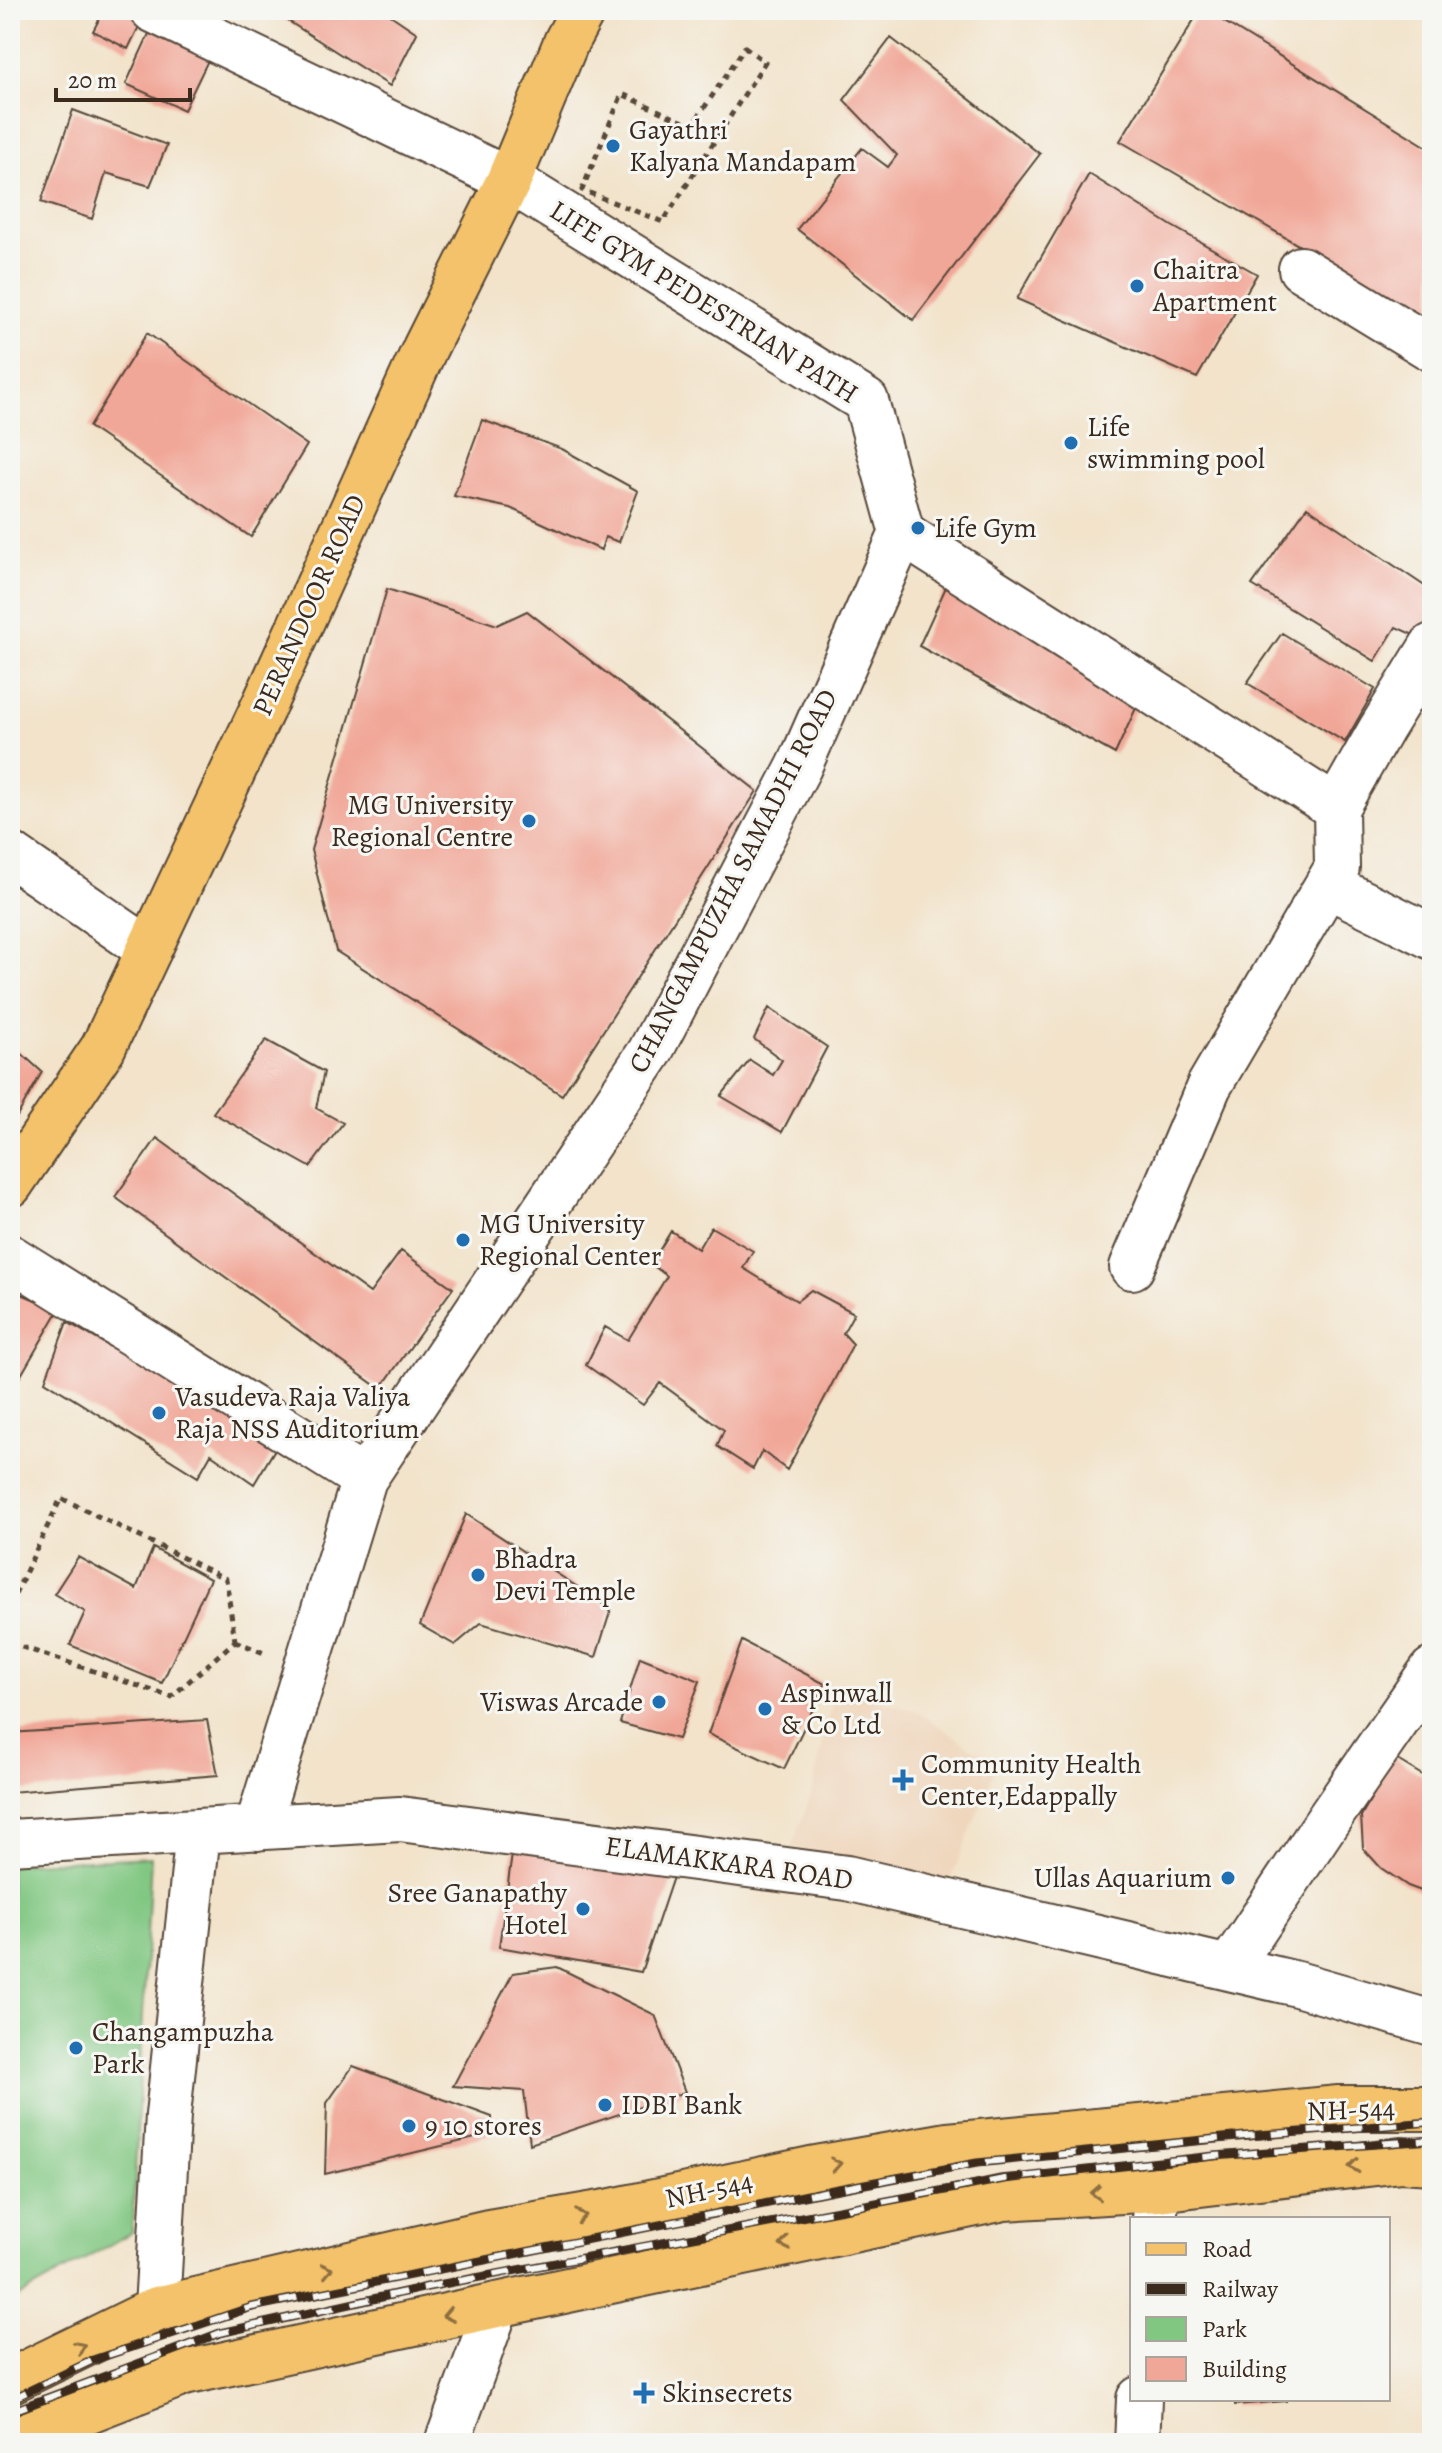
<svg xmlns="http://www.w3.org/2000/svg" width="1442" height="2453" viewBox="0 0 1442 2453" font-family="Alegreya,serif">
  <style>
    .built { fill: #efd6bc }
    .green { fill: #81c782; stroke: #5e7850; stroke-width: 2 }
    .building { fill: #f1a798 }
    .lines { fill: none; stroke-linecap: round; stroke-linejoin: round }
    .minor-casing { stroke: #564638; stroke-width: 48 }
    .major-casing { stroke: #564638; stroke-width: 48 }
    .path { stroke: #564638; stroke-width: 5; stroke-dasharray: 6 6; stroke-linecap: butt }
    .minor { stroke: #fff; stroke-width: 44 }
    .major { stroke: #f3c26a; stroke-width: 44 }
    .rail-casing { stroke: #3b2a1e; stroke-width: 9 }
    .rail { stroke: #f6f6f2; stroke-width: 6; stroke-dasharray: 18; stroke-linecap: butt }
    .oneway { stroke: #8e6e40 }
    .poi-dot { fill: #1f6fb2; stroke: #f6f6f2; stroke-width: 3 }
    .labels { text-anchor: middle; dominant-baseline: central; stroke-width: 6; stroke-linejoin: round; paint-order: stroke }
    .poi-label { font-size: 28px; fill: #3b2a1e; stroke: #f6f6f2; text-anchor: start }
    .street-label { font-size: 28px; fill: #3b2a1e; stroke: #f6f6f2 }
  </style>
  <rect width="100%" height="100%" fill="#f6f6f2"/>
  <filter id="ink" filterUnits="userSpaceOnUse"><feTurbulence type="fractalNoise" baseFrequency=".0125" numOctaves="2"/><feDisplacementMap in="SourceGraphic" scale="16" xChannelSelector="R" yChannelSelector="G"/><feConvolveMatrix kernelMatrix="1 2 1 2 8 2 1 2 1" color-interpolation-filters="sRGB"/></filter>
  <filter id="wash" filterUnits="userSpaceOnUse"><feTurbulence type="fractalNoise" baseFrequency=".006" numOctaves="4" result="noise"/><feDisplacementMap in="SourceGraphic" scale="32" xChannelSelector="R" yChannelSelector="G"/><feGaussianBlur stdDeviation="1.8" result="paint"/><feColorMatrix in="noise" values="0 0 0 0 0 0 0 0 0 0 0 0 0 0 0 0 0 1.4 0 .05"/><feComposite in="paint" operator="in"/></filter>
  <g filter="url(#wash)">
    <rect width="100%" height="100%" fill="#f2e3ca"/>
    <path class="built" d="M 836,1686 L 917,1711 L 997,1765 L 949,1883 L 792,1847 L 811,1794 Z"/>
    <path class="green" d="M 151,1857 L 132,2232 L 10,2302 L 10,1864 Z"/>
    <g id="blocks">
      <path class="building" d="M 104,10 L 146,12 L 128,49 L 93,31 Z
        M 271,10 L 383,10 L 417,33 L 390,86 Z
        M 1200,10 L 1205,10 L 1432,150 L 1432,323 L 1120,141 Z
        M 153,25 L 212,52 L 184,110 L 126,84 Z
        M 891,38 L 1040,154 L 913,320 L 797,229 L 862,148 L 888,167 L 897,155 L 844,100 Z
        M 73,110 L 167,145 L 150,186 L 106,173 L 92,219 L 41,202 Z
        M 1089,174 L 1172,226 L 1257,274 L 1197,378 L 1017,299 Z
        M 147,333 L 307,445 L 251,537 L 89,427 Z
        M 482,420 L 562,449 L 638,491 L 619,542 L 605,537 L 601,550 L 510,508 L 454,496 Z
        M 1307,507 L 1432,591 L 1432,610 L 1418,637 L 1396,627 L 1375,661 L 1252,585 Z
        M 951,576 L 1142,695 L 1115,754 L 919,646 Z
        M 387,589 L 497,625 L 527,611 L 757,791 L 562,1095 L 336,951 L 311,850 Z
        M 1282,633 L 1375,689 L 1345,742 L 1247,683 Z
        M 769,1008 L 827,1047 L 782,1132 L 721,1096 L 750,1060 L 773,1075 L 782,1060 L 754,1039 Z
        M 266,1040 L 324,1072 L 316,1108 L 343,1123 L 310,1167 L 213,1113 Z
        M 10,1043 L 42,1072 L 10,1129 Z
        M 157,1138 L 370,1293 L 401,1251 L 453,1288 L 380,1389 L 115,1197 Z
        M 711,1227 L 753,1251 L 743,1268 L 797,1301 L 811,1290 L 854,1313 L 843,1333 L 853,1344 L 787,1470 L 762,1451 L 753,1469 L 717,1446 L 724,1430 L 660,1383 L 643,1405 L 586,1365 L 605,1327 L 628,1340 L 667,1276 L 651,1264 L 671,1231 L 698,1249 Z
        M 12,1290 L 59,1310 L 10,1394 L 10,1292 Z
        M 67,1322 L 278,1444 L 254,1484 L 211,1454 L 198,1477 L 45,1381 Z
        M 466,1514 L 611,1609 L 596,1657 L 481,1623 L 455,1645 L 420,1625 Z
        M 153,1548 L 210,1579 L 162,1683 L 70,1645 L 85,1612 L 54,1594 L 78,1557 L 136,1589 Z
        M 742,1641 L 825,1684 L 784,1769 L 708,1734 Z
        M 640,1657 L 700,1681 L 678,1739 L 620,1723 Z
        M 207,1720 L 218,1775 L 10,1792 L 10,1733 Z
        M 1394,1758 L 1432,1781 L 1432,1895 L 1408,1886 L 1381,1868 L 1363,1848 L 1361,1816 Z
        M 514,1840 L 675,1871 L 641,1972 L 499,1947 Z
        M 557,1967 L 655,2015 L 685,2092 L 530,2144 L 524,2091 L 453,2086 L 513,1973 Z
        M 353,2066 L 492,2117 L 492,2134 L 325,2174 L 327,2103 Z
        M 1235,2399 L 1286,2399 L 1286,2401 L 1235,2405 Z"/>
    </g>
  </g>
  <g filter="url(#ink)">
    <use href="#blocks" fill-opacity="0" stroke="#564638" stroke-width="2"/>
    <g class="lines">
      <g class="minor-casing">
        <path id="minor" d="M 153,10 L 509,180 L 866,401 L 902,533
          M 1301,269 L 1432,349
          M 1336,808 L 1381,729 L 1432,646
          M 10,854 L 149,950
          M 1327,885 L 1432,937
          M 10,1257 L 364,1479 L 257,1828
          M 1132,1267 L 1209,1086 L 1337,868 L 1336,808
          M 364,1479 L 650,1052 L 799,767 L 902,533 L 1336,808
          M 10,1842 L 400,1819 L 847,1878 L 1297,1984 L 1432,2023
          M 1229,1968 L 1330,1817 L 1432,1670
          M 1154,2219 L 1158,2189
          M 157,2309 L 168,2115 L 198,1832
          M 447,2443 L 497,2305
          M 1137,2443 L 1139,2399"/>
      </g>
      <g class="major-casing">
        <path id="major" d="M 10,1185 L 103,1048 L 265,703 L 425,348 L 509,180 L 567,40 L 583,10
          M 10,2381 L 157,2309 L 489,2232 L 607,2212 L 811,2169 L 948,2145 L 1339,2108 L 1432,2108
          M 10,2441 L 184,2373 L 497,2305 L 1004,2198 L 1158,2189 L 1401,2160 L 1432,2162"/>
      </g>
      <path class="path" d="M 745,47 L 765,62 L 663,222 L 582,190 L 622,94 L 692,126 Z
        M 10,1605 L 61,1498 L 226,1579 L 235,1641
        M 235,1641 L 264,1653
        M 10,1643 L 171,1697 L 235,1641"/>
      <use href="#minor" class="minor"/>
      <use href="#major" class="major"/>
      <g class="rail-casing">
        <path id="rail" d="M 10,2400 L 93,2360 L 252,2307 L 833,2190 L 977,2163 L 1233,2137 L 1432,2122
          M 10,2412 L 220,2333 L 427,2287 L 1004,2179 L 1214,2156 L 1432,2140"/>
      </g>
      <use href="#rail" class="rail"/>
    </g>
    <defs><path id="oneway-chevron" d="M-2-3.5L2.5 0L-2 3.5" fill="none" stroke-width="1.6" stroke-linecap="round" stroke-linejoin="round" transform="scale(2)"/></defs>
    <g class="oneway">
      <use href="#oneway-chevron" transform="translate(836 2164) rotate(-10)"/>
      <use href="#oneway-chevron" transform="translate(1354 2166) rotate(173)"/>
      <use href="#oneway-chevron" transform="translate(1096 2193) rotate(177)"/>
      <use href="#oneway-chevron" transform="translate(581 2216) rotate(-10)"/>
      <use href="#oneway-chevron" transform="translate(785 2244) rotate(168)"/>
      <use href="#oneway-chevron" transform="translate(327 2270) rotate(-13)"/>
      <use href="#oneway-chevron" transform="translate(448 2315) rotate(168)"/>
      <use href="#oneway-chevron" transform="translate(80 2347) rotate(-26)"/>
    </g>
  </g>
  <g class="poi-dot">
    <circle cx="613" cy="146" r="8"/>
    <circle cx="1137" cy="286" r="8"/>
    <circle cx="1071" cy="443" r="8"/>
    <circle cx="918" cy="528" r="8"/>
    <circle cx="529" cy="821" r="8"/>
    <circle cx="463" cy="1240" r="8"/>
    <circle cx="159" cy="1413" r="8"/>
    <circle cx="478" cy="1575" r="8"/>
    <circle cx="659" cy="1702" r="8"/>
    <circle cx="765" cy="1709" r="8"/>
    <path d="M899 1768h8v8h8v8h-8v8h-8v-8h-8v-8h8z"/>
    <circle cx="1228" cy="1878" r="8"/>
    <circle cx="583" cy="1909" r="8"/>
    <circle cx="76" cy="2048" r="8"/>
    <circle cx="605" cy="2105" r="8"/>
    <circle cx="409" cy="2126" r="8"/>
    <path d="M640 2381h8v8h8v8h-8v8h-8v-8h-8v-8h8z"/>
  </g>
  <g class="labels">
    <g class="poi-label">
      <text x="629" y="130">Gayathri<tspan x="629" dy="32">Kalyana Mandapam</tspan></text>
      <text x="1153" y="270">Chaitra<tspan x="1153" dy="32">Apartment</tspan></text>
      <text x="1087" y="427">Life<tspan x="1087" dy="32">swimming pool</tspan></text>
      <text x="934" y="528">Life Gym</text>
      <text x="513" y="805" text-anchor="end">MG University<tspan x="513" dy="32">Regional Centre</tspan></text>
      <text x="479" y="1224">MG University<tspan x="479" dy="32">Regional Center</tspan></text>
      <text x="175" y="1397">Vasudeva Raja Valiya<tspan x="175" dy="32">Raja NSS Auditorium</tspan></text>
      <text x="494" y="1559">Bhadra<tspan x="494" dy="32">Devi Temple</tspan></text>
      <text x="781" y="1693">Aspinwall<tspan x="781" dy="32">&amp; Co Ltd</tspan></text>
      <text x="643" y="1702" text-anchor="end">Viswas Arcade</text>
      <text x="921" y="1764">Community Health<tspan x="921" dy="32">Center,Edappally</tspan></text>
      <text x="1212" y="1878" text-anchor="end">Ullas Aquarium</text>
      <text x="567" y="1893" text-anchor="end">Sree Ganapathy<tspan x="567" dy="32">Hotel</tspan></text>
      <text x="92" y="2032">Changampuzha<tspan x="92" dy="32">Park</tspan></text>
      <text x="621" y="2105">IDBI Bank</text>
      <text x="425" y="2126">9 10 stores</text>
      <text x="662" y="2393">Skinsecrets</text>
    </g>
    <g class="street-label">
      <text transform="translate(704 302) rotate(32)">LIFE GYM PEDESTRIAN PATH</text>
      <text transform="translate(309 605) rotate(-66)">PERANDOOR ROAD</text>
      <text transform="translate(733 881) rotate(-63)">CHANGAMPUZHA SAMADHI ROAD</text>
      <text transform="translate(729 1863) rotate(8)">ELAMAKKARA ROAD</text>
      <text transform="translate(1351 2110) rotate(-2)">NH-544</text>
      <text transform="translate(709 2190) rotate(-12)">NH-544</text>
    </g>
  </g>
  <rect width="1442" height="2453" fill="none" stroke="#f6f6f2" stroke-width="40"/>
  <rect x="1130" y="2217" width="260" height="184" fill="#f6f6f2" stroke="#aba49d" stroke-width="2"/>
  <rect x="1146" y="2243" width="40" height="12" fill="#f3c26a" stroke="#aba49d" stroke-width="2"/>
  <text x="1202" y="2257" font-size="24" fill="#3b2a1e">Road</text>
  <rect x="1146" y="2283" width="40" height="12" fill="#3b2a1e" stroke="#aba49d" stroke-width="2"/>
  <text x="1202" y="2297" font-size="24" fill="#3b2a1e">Railway</text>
  <rect x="1146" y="2317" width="40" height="24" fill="#81c782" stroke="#aba49d" stroke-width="2"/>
  <text x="1202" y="2337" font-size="24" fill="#3b2a1e">Park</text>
  <rect x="1146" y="2357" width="40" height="24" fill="#f1a798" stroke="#aba49d" stroke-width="2"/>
  <text x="1202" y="2377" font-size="24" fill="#3b2a1e">Building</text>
  <path d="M56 88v12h134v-12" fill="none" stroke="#3b2a1e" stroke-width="4"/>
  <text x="68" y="88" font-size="24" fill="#3b2a1e" stroke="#f6f6f2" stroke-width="6" paint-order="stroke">20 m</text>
</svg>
